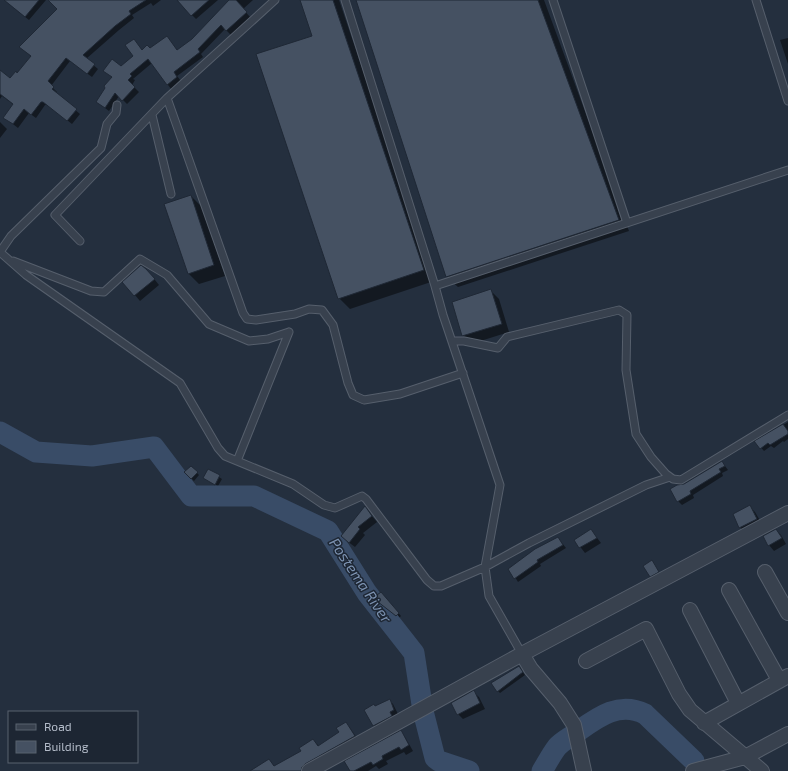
<svg xmlns="http://www.w3.org/2000/svg" width="788" height="771" viewBox="0 0 788 771" font-family="'Exo 2',sans-serif">
  <style>
    .shadow { fill: #0007 }
    .lines { fill: none; stroke-linecap: round; stroke-linejoin: round }
    .river { stroke: #394c67; stroke-width: 21 }
    .building { fill: #455162; stroke: #1f2835 }
    .service-casing { stroke: #565f6c; stroke-width: 9 }
    .minor-casing { stroke: #565f6c; stroke-width: 16 }
    .service { stroke: #38414e; stroke-width: 7 }
    .minor { stroke: #38414e; stroke-width: 14 }
    .labels { text-anchor: middle; dominant-baseline: central; stroke-width: 3; stroke-linejoin: round; paint-order: stroke }
    .water-label { font-size: 15px; font-style: italic; fill: #7c92b1; stroke: #1d2633 }
  </style>
  <rect width="100%" height="100%" fill="#242f3e"/>
  <path class="shadow" d="M 15,0 L 46,0 L 29,20 L 15,9 Z
    M 49,0 L 161,0 L 153,6 L 151,3 L 132,15 L 134,18 L 119,30 L 86,59 L 98,69 L 92,77 L 70,61 L 51,86 L 57,92 L 56,94 L 80,114 L 72,124 L 48,105 L 45,105 L 36,118 L 29,113 L 18,128 L 5,118 L 14,105 L 2,96 L 0,99 L 0,78 L 10,79 L 17,74 L 32,57 L 20,47 L 58,9 Z
    M 177,0 L 218,0 L 196,19 Z
    M 231,0 L 253,0 L 243,9 L 250,17 L 231,35 L 225,29 L 201,54 L 203,57 L 177,76 L 181,81 L 171,89 L 152,63 L 133,79 L 135,80 L 132,85 L 139,92 L 127,104 L 119,96 L 109,111 L 97,102 L 113,78 L 105,71 L 121,67 L 135,56 L 134,40 L 142,50 L 150,49 L 170,41 L 178,51 L 193,40 Z
    M 301,0 L 339,0 L 434,281 L 350,309 L 339,298 L 313,36 Z
    M 357,0 L 544,0 L 629,231 L 458,287 L 447,277 Z
    M 788,38 L 788,64 L 780,40 Z
    M 0,122 L 7,129 L 0,138 Z
    M 191,196 L 202,207 L 225,276 L 199,284 L 189,274 Z
    M 151,275 L 159,285 L 140,301 L 124,282 Z
    M 491,291 L 499,299 L 509,332 L 471,344 L 463,335 Z
    M 788,422 L 788,439 L 784,442 L 783,441 L 774,448 L 771,446 L 764,451 L 756,442 Z
    M 722,462 L 728,470 L 722,473 L 723,476 L 693,495 L 694,498 L 682,505 L 678,501 L 671,489 L 684,485 Z
    M 191,467 L 199,475 L 194,481 L 185,472 Z
    M 208,470 L 222,479 L 218,486 L 204,478 Z
    M 750,507 L 755,512 L 762,524 L 745,533 L 740,527 Z
    M 365,508 L 377,522 L 363,533 L 365,535 L 355,547 L 347,541 Z
    M 591,530 L 601,543 L 585,553 L 575,540 Z
    M 776,530 L 781,535 L 786,544 L 774,551 L 769,545 L 764,536 Z
    M 558,538 L 566,548 L 540,564 L 541,566 L 518,582 L 510,569 Z
    M 654,564 L 660,574 L 653,578 L 651,576 Z
    M 383,595 L 401,616 L 399,618 L 377,600 Z
    M 519,667 L 525,675 L 500,693 L 498,691 Z
    M 473,692 L 479,697 L 485,709 L 463,719 L 458,714 Z
    M 389,700 L 393,704 L 398,714 L 393,716 L 396,720 L 378,729 L 374,725 L 375,707 Z
    M 345,723 L 350,728 L 359,741 L 306,771 L 256,771 L 269,760 L 275,767 L 303,751 L 313,740 L 319,746 L 340,732 Z
    M 400,732 L 405,737 L 413,751 L 406,755 L 404,752 L 386,761 L 388,764 L 379,769 L 376,766 L 368,771 L 351,771 Z"/>
  <g class="lines">
    <path class="river" d="M 0,432 L 36,452 L 92,456 L 154,447 L 191,496 L 254,496 L 328,531 L 367,593 L 414,653 L 423,711 L 435,758 L 439,761 L 469,771
      M 542,771 C 547,763 551,755 557,747 C 562,741 571,737 577,732 C 598,717 619,701 645,714 L 694,761"/>
  </g>
  <path class="building" d="M 4,0 L 39,0 L 25,17 Z
    M 48,0 L 146,0 L 129,11 L 131,14 L 115,26 L 83,55 L 95,64 L 87,74 L 66,58 L 48,81 L 54,87 L 52,89 L 77,109 L 67,121 L 43,102 L 41,102 L 31,115 L 24,109 L 13,124 L 3,118 L 13,104 L 0,94 L 0,70 L 10,78 L 16,71 L 17,73 L 31,56 L 19,47 L 57,9 Z
    M 177,0 L 209,0 L 191,16 Z
    M 229,0 L 236,0 L 247,12 L 226,31 L 221,25 L 198,49 L 200,52 L 174,72 L 177,77 L 167,85 L 148,59 L 130,74 L 132,76 L 128,80 L 135,87 L 122,101 L 115,93 L 105,108 L 96,102 L 105,88 L 104,86 L 112,77 L 103,71 L 112,59 L 121,66 L 133,56 L 125,45 L 134,39 L 142,50 L 147,45 L 150,48 L 167,36 L 177,50 L 192,39 Z
    M 300,0 L 333,0 L 424,270 L 338,299 L 256,54 L 312,36 Z
    M 356,0 L 538,0 L 619,220 L 446,277 Z
    M 191,195 L 214,265 L 188,274 L 164,204 Z
    M 141,265 L 146,269 L 155,279 L 134,296 L 122,282 Z
    M 491,289 L 502,324 L 462,336 L 452,302 Z
    M 783,424 L 788,431 L 788,434 L 770,445 L 768,443 L 760,449 L 754,441 Z
    M 722,461 L 725,466 L 719,469 L 721,472 L 690,491 L 691,494 L 677,502 L 670,489 L 677,485 L 684,484 Z
    M 191,466 L 198,472 L 191,479 L 184,472 Z
    M 208,469 L 220,475 L 215,485 L 203,478 Z
    M 750,505 L 757,519 L 739,528 L 733,514 Z
    M 365,506 L 372,516 L 358,527 L 360,529 L 349,543 L 341,536 Z
    M 591,529 L 597,538 L 579,548 L 574,540 Z
    M 776,529 L 782,538 L 768,546 L 763,536 Z
    M 558,537 L 563,545 L 537,560 L 538,562 L 514,579 L 508,569 L 535,549 Z
    M 652,560 L 659,572 L 650,577 L 643,566 Z
    M 381,592 L 399,613 L 396,616 L 373,598 Z
    M 519,666 L 523,672 L 497,692 L 491,683 Z
    M 474,690 L 480,703 L 457,715 L 451,703 Z
    M 390,699 L 394,710 L 390,712 L 392,716 L 373,726 L 364,710 L 374,704 L 375,706 Z
    M 346,722 L 355,736 L 305,764 L 302,767 L 301,771 L 250,771 L 269,759 L 274,766 L 301,751 L 299,748 L 313,739 L 318,746 L 339,732 L 336,728 Z
    M 401,730 L 409,745 L 401,750 L 399,747 L 382,756 L 383,759 L 373,765 L 371,762 L 354,771 L 350,771 L 344,761 Z"/>
  <g class="lines">
    <g class="service-casing">
      <path id="service" d="M 345,0 L 435,286 L 788,170
        M 553,0 L 627,223
        M 756,0 L 788,101
        M 167,98 L 243,313 L 247,319 L 256,320 L 295,314 L 309,309 L 322,310 L 333,325 L 348,383 L 353,395 L 364,400 L 400,394 L 463,373
        M 152,115 L 171,194
        M 80,241 L 55,215 L 167,98 L 275,0
        M 0,252 L 26,275 L 180,383 L 218,448 L 225,456 L 293,484 L 324,505 L 335,508 L 362,496 L 366,499 L 427,580 L 434,586 L 441,586 L 485,567 L 529,543 L 646,485 L 670,477
        M 0,252 L 11,236 L 101,148 L 107,124 L 116,113 L 117,105
        M 13,261 L 91,291 L 104,292 L 140,259 L 167,275 L 209,324 L 249,341 L 268,339 L 289,332
        M 435,286 L 443,315 L 500,485 L 485,567 L 489,596 L 522,654
        M 452,341 L 464,341 L 498,348 L 507,337 L 619,310 L 627,315 L 626,370 L 636,434 L 651,457 L 666,474 L 673,479 L 681,480 L 788,415
        M 237,461 L 289,332"/>
    </g>
    <g class="minor-casing">
      <path id="minor" d="M 765,572 L 788,613
        M 729,590 L 779,680
        M 690,610 L 738,703
        M 522,654 L 531,669 L 560,703 L 574,725 L 584,771
        M 586,661 L 646,629 L 679,694 L 690,710 L 762,771
        M 704,723 L 788,676
        M 309,771 L 522,654 L 788,513
        M 693,771 L 745,757 L 788,734"/>
    </g>
    <use href="#service" class="service"/>
    <use href="#minor" class="minor"/>
  </g>
  <g class="labels">
    <g class="water-label">
      <text transform="translate(361 580) rotate(56)">Postema River</text>
    </g>
  </g>
  <rect x="8" y="711" width="130" height="52" fill="#1d2633" stroke="#59626f"/>
  <rect x="16" y="724" width="20" height="6" fill="#38414e" stroke="#59626f"/>
  <text x="44" y="731" font-size="12" fill="#b4bcc9">Road</text>
  <rect x="16" y="741" width="20" height="12" fill="#455162" stroke="#59626f"/>
  <text x="44" y="751" font-size="12" fill="#b4bcc9">Building</text>
</svg>
